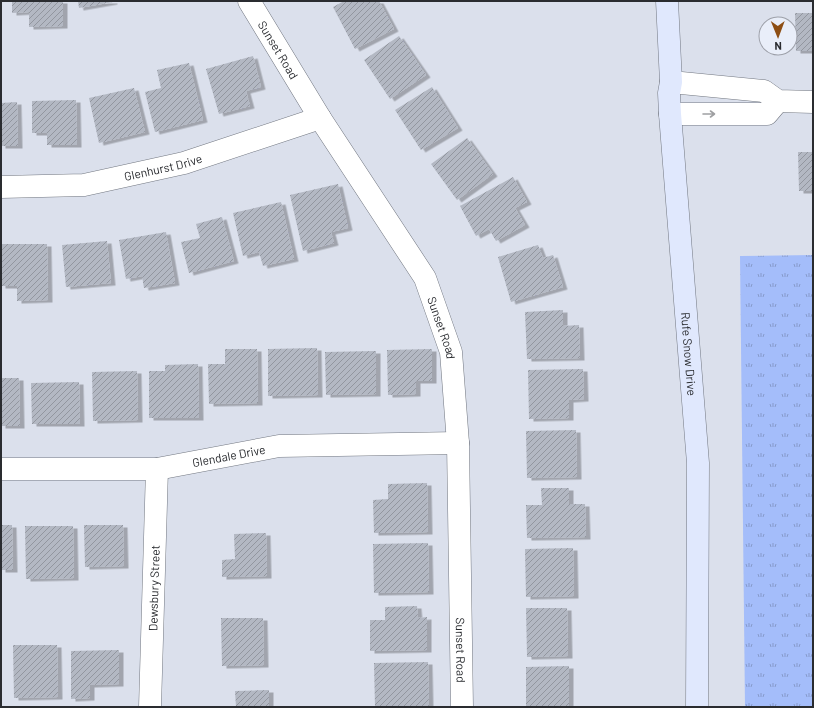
<svg xmlns="http://www.w3.org/2000/svg" width="814" height="708" viewBox="0 0 814 708" font-family="Barlow,sans-serif">
  <style>
    .grass { fill: url(#grass-tufts) }
    .building { fill: url(#building-hatch); filter: url(#shadow) }
    .lines { fill: none; stroke-linecap: round; stroke-linejoin: round }
    .street-casing { stroke: #727781; stroke-width: 23 }
    .secondary-casing { stroke: #727781; stroke-width: 23 }
    .street { stroke: #fff; stroke-width: 22 }
    .secondary { stroke: #e0e8fd; stroke-width: 22 }
    .oneway { stroke: #9fa0a2 }
    .labels { text-anchor: middle; dominant-baseline: central; stroke-width: 3.5; stroke-linejoin: round; paint-order: stroke }
    .street-label { font-size: 12px; fill: #2a2c30; stroke: #e9eef9 }
  </style>
  <defs>
    <pattern id="grass-tufts" width="24" height="20" patternUnits="userSpaceOnUse"><rect width="24" height="20" fill="#a4bdfa"/><path d="M3 7l-1-3M5 7V3M7 7l1-3M15 17l-1-3M17 17v-4M19 17l1-3" fill="none" stroke="#869acb"/></pattern>
    <pattern id="building-hatch" width="6" height="6" patternUnits="userSpaceOnUse"><rect width="6" height="6" fill="#b3b8c3"/><path d="M-1 1l2-2M0 6l6-6M5 7l2-2" fill="none" stroke="#92969f"/></pattern>
    <filter id="shadow"><feDropShadow dx="4.5" dy="2.5" stdDeviation="0" flood-color="#0004"/></filter>
  </defs>
  <rect width="100%" height="100%" fill="#dbe0ec"/>
  <path class="grass" d="M 813,255 L 813,707 L 745,707 L 740,256 Z"/>
  <path class="building" d="M 12,1 L 63,1 L 63,26 L 29,27 L 29,12 L 12,13 Z
    M 78,1 L 113,1 L 113,2 L 79,8 Z
    M 344,1 L 379,1 L 394,29 L 355,49 L 333,7 Z
    M 795,13 L 813,13 L 813,51 L 796,51 Z
    M 399,36 L 426,75 L 390,99 L 364,60 Z
    M 253,56 L 261,87 L 246,91 L 250,106 L 219,114 L 206,69 Z
    M 189,63 L 203,120 L 155,132 L 145,92 L 161,88 L 157,70 Z
    M 432,87 L 458,128 L 421,150 L 395,110 Z
    M 134,88 L 145,132 L 99,143 L 89,98 Z
    M 76,100 L 77,145 L 47,145 L 47,133 L 32,133 L 32,101 Z
    M 17,102 L 18,146 L 1,146 L 1,103 Z
    M 467,138 L 493,174 L 457,200 L 431,164 Z
    M 798,152 L 813,152 L 813,191 L 799,191 Z
    M 513,177 L 527,202 L 515,208 L 525,225 L 496,241 L 489,229 L 476,236 L 460,206 Z
    M 338,184 L 348,228 L 331,232 L 334,243 L 303,251 L 290,195 Z
    M 281,202 L 294,259 L 263,266 L 259,252 L 243,256 L 233,213 Z
    M 222,217 L 234,261 L 189,273 L 181,242 L 200,238 L 196,224 Z
    M 166,232 L 175,283 L 144,288 L 142,276 L 126,279 L 119,240 Z
    M 107,241 L 111,283 L 66,287 L 62,245 Z
    M 1,244 L 47,244 L 48,300 L 17,301 L 17,286 L 1,286 Z
    M 538,245 L 543,258 L 553,255 L 563,287 L 511,302 L 498,257 Z
    M 563,310 L 563,326 L 579,325 L 580,358 L 527,359 L 525,312 Z
    M 317,348 L 318,395 L 268,396 L 268,349 Z
    M 225,349 L 257,349 L 258,403 L 209,404 L 208,364 L 225,364 Z
    M 432,349 L 432,381 L 416,381 L 416,394 L 388,395 L 387,350 Z
    M 376,351 L 376,394 L 326,395 L 325,352 Z
    M 198,364 L 199,418 L 149,418 L 149,371 L 165,371 L 165,365 Z
    M 583,369 L 584,399 L 569,400 L 569,418 L 529,419 L 528,370 Z
    M 137,371 L 138,420 L 93,421 L 92,372 Z
    M 1,378 L 19,378 L 20,426 L 1,426 Z
    M 79,382 L 80,424 L 32,424 L 31,383 Z
    M 576,430 L 577,477 L 527,478 L 526,431 Z
    M 427,483 L 428,532 L 374,533 L 373,500 L 388,499 L 388,484 Z
    M 541,488 L 569,488 L 569,504 L 585,504 L 586,537 L 527,538 L 526,505 L 542,505 Z
    M 1,525 L 12,525 L 13,570 L 1,570 Z
    M 84,525 L 123,525 L 124,566 L 85,567 Z
    M 25,526 L 73,526 L 74,578 L 26,579 Z
    M 266,533 L 267,576 L 222,577 L 222,560 L 235,559 L 234,534 Z
    M 428,543 L 429,592 L 374,593 L 373,544 Z
    M 573,548 L 574,596 L 526,597 L 525,549 Z
    M 417,606 L 418,618 L 427,617 L 427,650 L 370,651 L 370,620 L 385,620 L 385,607 Z
    M 526,608 L 567,608 L 568,656 L 527,657 Z
    M 221,618 L 263,618 L 264,665 L 222,666 Z
    M 13,645 L 57,645 L 58,697 L 14,698 Z
    M 119,650 L 119,684 L 90,685 L 90,698 L 71,699 L 71,651 Z
    M 428,662 L 429,707 L 375,707 L 374,663 Z
    M 569,666 L 569,707 L 526,707 L 526,667 Z
    M 269,690 L 269,707 L 236,707 L 235,691 Z"/>
  <g class="lines">
    <g class="street-casing">
      <g id="street">
        <path id="s1" d="M 249,1 L 320,118 L 425,278 L 451,352 L 458,443 L 462,707"/>
        <path d="M 671,82 L 764,91 L 778,101 L 813,102"/>
        <path d="M 670,114 L 767,114 L 778,101"/>
        <path id="s2" d="M 1,187 L 84,185 L 184,163 L 320,118"/>
        <path id="s3" d="M 1,469 L 157,469 L 279,446 L 458,443"/>
        <path id="s4" d="M 150,707 L 157,469"/>
      </g>
    </g>
    <g class="secondary-casing">
      <g id="secondary">
        <path id="s5" d="M 667,1 L 671,82 L 669,93 L 670,114 L 698,463 L 697,707"/>
      </g>
    </g>
    <use href="#street" class="street"/>
    <use href="#secondary" class="secondary"/>
  </g>
  <defs><path id="oneway-shaft" d="M-6 0H5M1.5-3L5.5 0L1.5 3" fill="none" stroke-width="1.6" stroke-linecap="round" stroke-linejoin="round"/></defs>
  <use class="oneway" href="#oneway-shaft" transform="translate(709 114)"/>
  <g class="labels">
    <g class="street-label">
      <text stroke="none"><textPath href="#s1" startOffset="57">Sunset Road</textPath></text>
      <text stroke="none"><textPath href="#s2" startOffset="164">Glenhurst Drive</textPath></text>
      <text stroke="none"><textPath href="#s1" startOffset="381">Sunset Road</textPath></text>
      <text stroke="none"><textPath href="#s5" startOffset="354">Rufe Snow Drive</textPath></text>
      <text stroke="none"><textPath href="#s3" startOffset="229">Glendale Drive</textPath></text>
      <text stroke="none"><textPath href="#s4" startOffset="119">Dewsbury Street</textPath></text>
      <text stroke="none"><textPath href="#s1" startOffset="705">Sunset Road</textPath></text>
    </g>
  </g>
  <rect width="814" height="708" fill="none" stroke="#2a2c30" stroke-width="4"/>
  <g transform="translate(778 36) rotate(179)"><circle r="19" fill="#e9eef9" stroke="#9da0a9"/>
  <path d="M0-3L7 15L0 10L-7 15Z" fill="#8d4e14"/>
  <text y="-6" font-size="11" font-weight="bold" text-anchor="middle" fill="#2a2c30">N</text>
  </g>
</svg>
